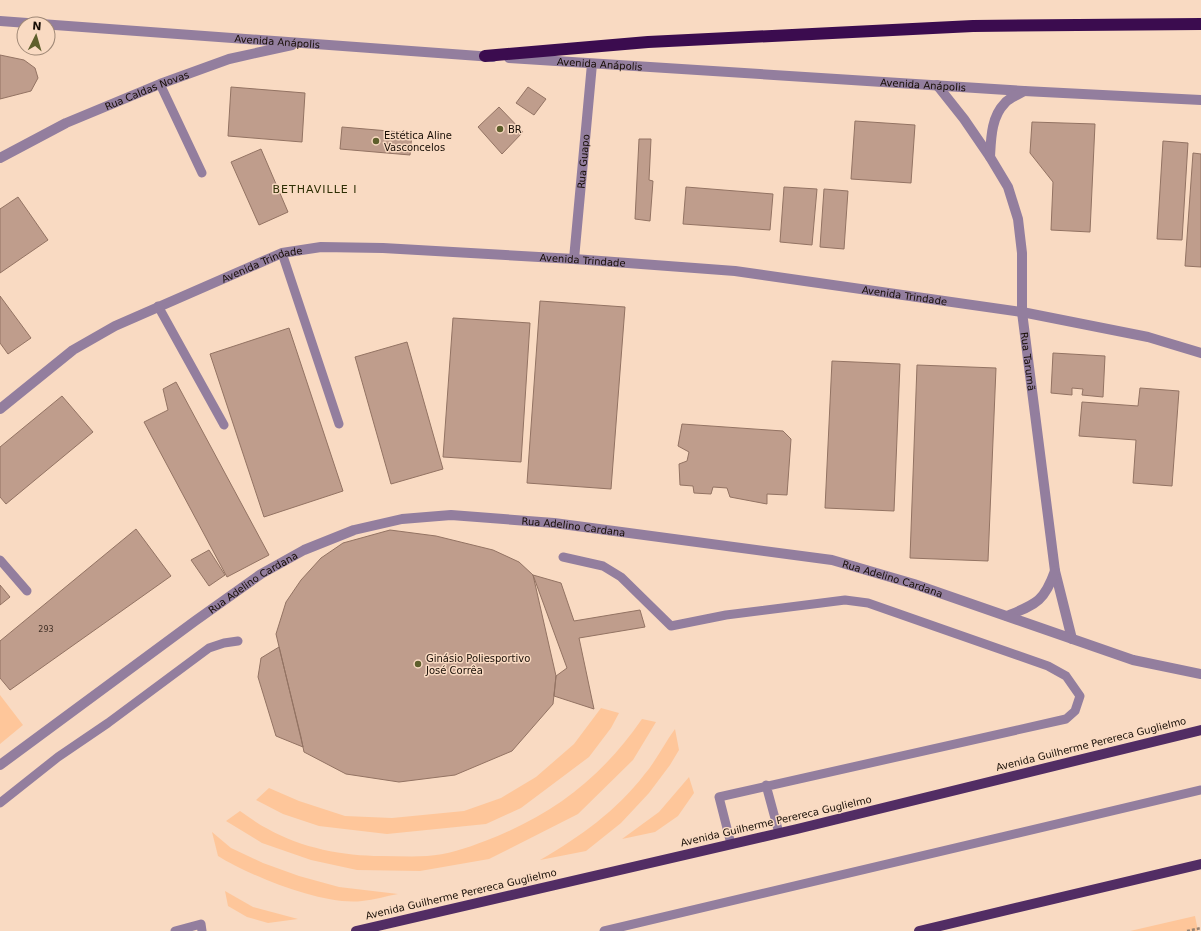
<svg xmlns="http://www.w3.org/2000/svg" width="1201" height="931" viewBox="0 0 1201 931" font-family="'DejaVu Sans',sans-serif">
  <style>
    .green { fill: #fec69a }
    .building { fill: #bf9d8c; stroke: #937363 }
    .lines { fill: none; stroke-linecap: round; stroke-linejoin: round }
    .path { stroke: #96806f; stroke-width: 2.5; stroke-dasharray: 3 2; stroke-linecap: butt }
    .service { stroke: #937e9e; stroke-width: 9 }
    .minor { stroke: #937e9e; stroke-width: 10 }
    .tertiary { stroke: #937e9e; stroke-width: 10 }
    .primary { stroke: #522d64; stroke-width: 10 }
    .motorway { stroke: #3b0c4f; stroke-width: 12 }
    .poi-dot { fill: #5e5f2c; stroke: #f9dac2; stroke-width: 1.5 }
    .labels { text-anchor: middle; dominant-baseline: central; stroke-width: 3; stroke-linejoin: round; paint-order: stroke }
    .number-label { font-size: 8px; fill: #413127 }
    .street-label { font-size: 10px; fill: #170d05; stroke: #f9dac2 }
    .poi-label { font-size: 10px; fill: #170d05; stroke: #f9dac2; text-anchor: start }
    .neighbourhood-label { font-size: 11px; letter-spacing: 1px; fill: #2d2e03; stroke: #f9dac2 }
  </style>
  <rect width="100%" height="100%" fill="#f9dac2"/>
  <path class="green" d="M 0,695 L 23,725 L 0,744 Z
    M 601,708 L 619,713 L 611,728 L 589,757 L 521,808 L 486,824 L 387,834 L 319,826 L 283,814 L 256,800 L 269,788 L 299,801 L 345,816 L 392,818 L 464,811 L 501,798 L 536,777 L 574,744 Z
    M 642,719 L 656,722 L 633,760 L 578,814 L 489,859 L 420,871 L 357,870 L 311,860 L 262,843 L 226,821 L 240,811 C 249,817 258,824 268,829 C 301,848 344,856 381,856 C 396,856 412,857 427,856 C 446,855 467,848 485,841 C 553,815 601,778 642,719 Z
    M 675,729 L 679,750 L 670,765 L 649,793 L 621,823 L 586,851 L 540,860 C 580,837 616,811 644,775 C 656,761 664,744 675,729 Z
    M 689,777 L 694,793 L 678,816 L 655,832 L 622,839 L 659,812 Z
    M 212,832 L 231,848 L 263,863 L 299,876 L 339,887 L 398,894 C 386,896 374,900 362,901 C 324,906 250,876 218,856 Z
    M 225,891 L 253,907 L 298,919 L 268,923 L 247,917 L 228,906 Z
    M 1195,916 L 1198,931 L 1130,931 Z"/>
  <path class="building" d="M 0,55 L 24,60 L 35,68 L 38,78 L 31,91 L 0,99 Z
    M 231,87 L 305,93 L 302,142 L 228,136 Z
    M 528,87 L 546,99 L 534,115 L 516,103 Z
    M 499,107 L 523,132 L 502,154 L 478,127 Z
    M 855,121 L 915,125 L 911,183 L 851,179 Z
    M 1032,122 L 1095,124 L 1090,232 L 1051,230 L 1053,182 L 1030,153 Z
    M 342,127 L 412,133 L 410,155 L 340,149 Z
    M 639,139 L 651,139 L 649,180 L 653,181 L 650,221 L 635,219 Z
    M 1163,141 L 1188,143 L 1182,240 L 1157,239 Z
    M 261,149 L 288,212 L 259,225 L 231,162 Z
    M 1193,153 L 1201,154 L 1201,267 L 1185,266 Z
    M 686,187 L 773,194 L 770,230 L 683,224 Z
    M 784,187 L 817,189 L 812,245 L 780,242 Z
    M 824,189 L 848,191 L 844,249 L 820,247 Z
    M 18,197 L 48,240 L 0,273 L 0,209 Z
    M 0,296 L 31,338 L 8,354 L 0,343 Z
    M 540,301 L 625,307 L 611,489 L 527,483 Z
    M 453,318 L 530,323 L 521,462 L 443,457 Z
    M 289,328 L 343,491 L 264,517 L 210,354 Z
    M 407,342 L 443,469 L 391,484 L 355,357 Z
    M 1053,353 L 1105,356 L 1103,397 L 1082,395 L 1083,389 L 1072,388 L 1072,395 L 1051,393 Z
    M 832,361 L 900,364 L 894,511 L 825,508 Z
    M 917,365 L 996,368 L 988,561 L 910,558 Z
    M 176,382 L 269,555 L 227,577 L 144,422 L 168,410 L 163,389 Z
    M 1140,388 L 1179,391 L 1172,486 L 1133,483 L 1136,440 L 1079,436 L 1082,402 L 1138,406 Z
    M 62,396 L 93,432 L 6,504 L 0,497 L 0,447 Z
    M 682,424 L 783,431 L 791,439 L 787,495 L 767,494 L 767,504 L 730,497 L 727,488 L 713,487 L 711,494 L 694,493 L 693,486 L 680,485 L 679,464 L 687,461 L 689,452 L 678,446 Z
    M 136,529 L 171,576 L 10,690 L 0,678 L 0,641 Z
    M 390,530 L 436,536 L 493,550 L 519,562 L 533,575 L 556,676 L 553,704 L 512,751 L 455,775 L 399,782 L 346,774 L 304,752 L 303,747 L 276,634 L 286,602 L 301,580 L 321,558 L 343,543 Z
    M 209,550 L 225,575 L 209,586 L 191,560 Z
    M 533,575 L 561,583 L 574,621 L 640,610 L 645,627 L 579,638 L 594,709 L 554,696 L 556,676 L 567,668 Z
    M 0,585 L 10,597 L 0,605 Z
    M 279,647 L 301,737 L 303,747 L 276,736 L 258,677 L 261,658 Z"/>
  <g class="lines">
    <path class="path" d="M 1187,931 L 1201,928"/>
    <path class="service" d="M 160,84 L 202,173
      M 282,253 L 339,424
      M 158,306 L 224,425
      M 563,557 L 603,566 L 621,577 L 671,626 L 726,615 L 845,600 L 868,603 L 1048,666 L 1066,676 L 1080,696 L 1075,711 L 1066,719 L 719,797 L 731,844
      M 0,560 L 27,591
      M 766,785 L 779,833
      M 0,803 L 58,757 L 108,723 L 209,648 L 224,643 L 238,641
      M 175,931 L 201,924 L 202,931
      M 604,931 L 1201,790"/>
    <g class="minor">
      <path id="s1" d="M 0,21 L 493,57"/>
      <path id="s2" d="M 509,58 L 1024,91 L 1201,100"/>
      <path id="s3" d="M 937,85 L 964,119 L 990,157 L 1008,187 L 1018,219 L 1022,253 L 1022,312 L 1055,571 L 1072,639"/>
      <path d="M 990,157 C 991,139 991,117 1005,103 C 1009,98 1018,95 1024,91"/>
      <path id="s4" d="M 0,158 L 66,123 L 160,84 L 229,59 L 292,45"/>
      <path id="s5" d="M 574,259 L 592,64"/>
      <path d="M 1007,616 C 1036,604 1044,602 1055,571"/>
      <path id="s6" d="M 0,765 L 195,621 L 261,574 L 304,550 L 354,530 L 402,519 L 451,515 L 554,523 L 832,560 L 914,584 L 1133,660 L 1201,674"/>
    </g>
    <path class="tertiary" id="s7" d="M 0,409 L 73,350 L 115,326 L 282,253 L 321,247 L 383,248 L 574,259 L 735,271 L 1022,312 L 1148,337 L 1201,353"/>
    <path class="primary" d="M 356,931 L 797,829 L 1201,730
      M 919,931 L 1201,864"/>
    <path class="motorway" d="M 485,56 L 648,42 L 973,26 L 1201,24"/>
  </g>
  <g class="poi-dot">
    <circle cx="500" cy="129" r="4"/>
    <circle cx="376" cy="141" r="4"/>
    <circle cx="418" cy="664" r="4"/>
  </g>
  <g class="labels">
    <g class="number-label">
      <text x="46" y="629">293</text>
    </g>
    <g class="street-label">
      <text stroke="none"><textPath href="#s1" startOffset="278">Avenida Anápolis</textPath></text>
      <text stroke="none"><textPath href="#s2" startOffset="91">Avenida Anápolis</textPath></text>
      <text stroke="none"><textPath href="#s2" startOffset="415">Avenida Anápolis</textPath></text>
      <text stroke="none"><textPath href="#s4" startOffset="162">Rua Caldas Novas</textPath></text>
      <text stroke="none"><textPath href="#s5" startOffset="98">Rua Guapo</textPath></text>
      <text stroke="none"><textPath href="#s7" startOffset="626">Avenida Trindade</textPath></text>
      <text stroke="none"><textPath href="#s7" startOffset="302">Avenida Trindade</textPath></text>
      <text stroke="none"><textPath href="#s7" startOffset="950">Avenida Trindade</textPath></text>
      <text stroke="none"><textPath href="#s3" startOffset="301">Rua Tarumã</textPath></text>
      <text stroke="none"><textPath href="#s6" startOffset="648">Rua Adelino Cardana</textPath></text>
      <text stroke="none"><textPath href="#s6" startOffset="972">Rua Adelino Cardana</textPath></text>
      <text stroke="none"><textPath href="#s6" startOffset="312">Rua Adelino Cardana</textPath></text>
      <text transform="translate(1091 744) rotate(-14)">Avenida Guilherme Perereca Guglielmo</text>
      <text transform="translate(776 821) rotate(-13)">Avenida Guilherme Perereca Guglielmo</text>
      <text transform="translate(461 894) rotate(-13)">Avenida Guilherme Perereca Guglielmo</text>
    </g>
    <g class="poi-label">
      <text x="508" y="129">BR</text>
      <text x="384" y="135">Estética Aline<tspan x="384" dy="12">Vasconcelos</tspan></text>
      <text x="426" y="658">Ginásio Poliesportivo<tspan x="426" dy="12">José Corrêa</tspan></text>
    </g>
    <g class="neighbourhood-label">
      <text x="315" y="189">BETHAVILLE I</text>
    </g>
  </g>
  <g transform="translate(36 36) rotate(5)"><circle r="19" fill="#f9dac2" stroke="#9f8876"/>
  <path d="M0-3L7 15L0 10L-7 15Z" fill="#5e5f2c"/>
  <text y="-6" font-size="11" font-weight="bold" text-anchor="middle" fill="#170d05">N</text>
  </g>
</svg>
